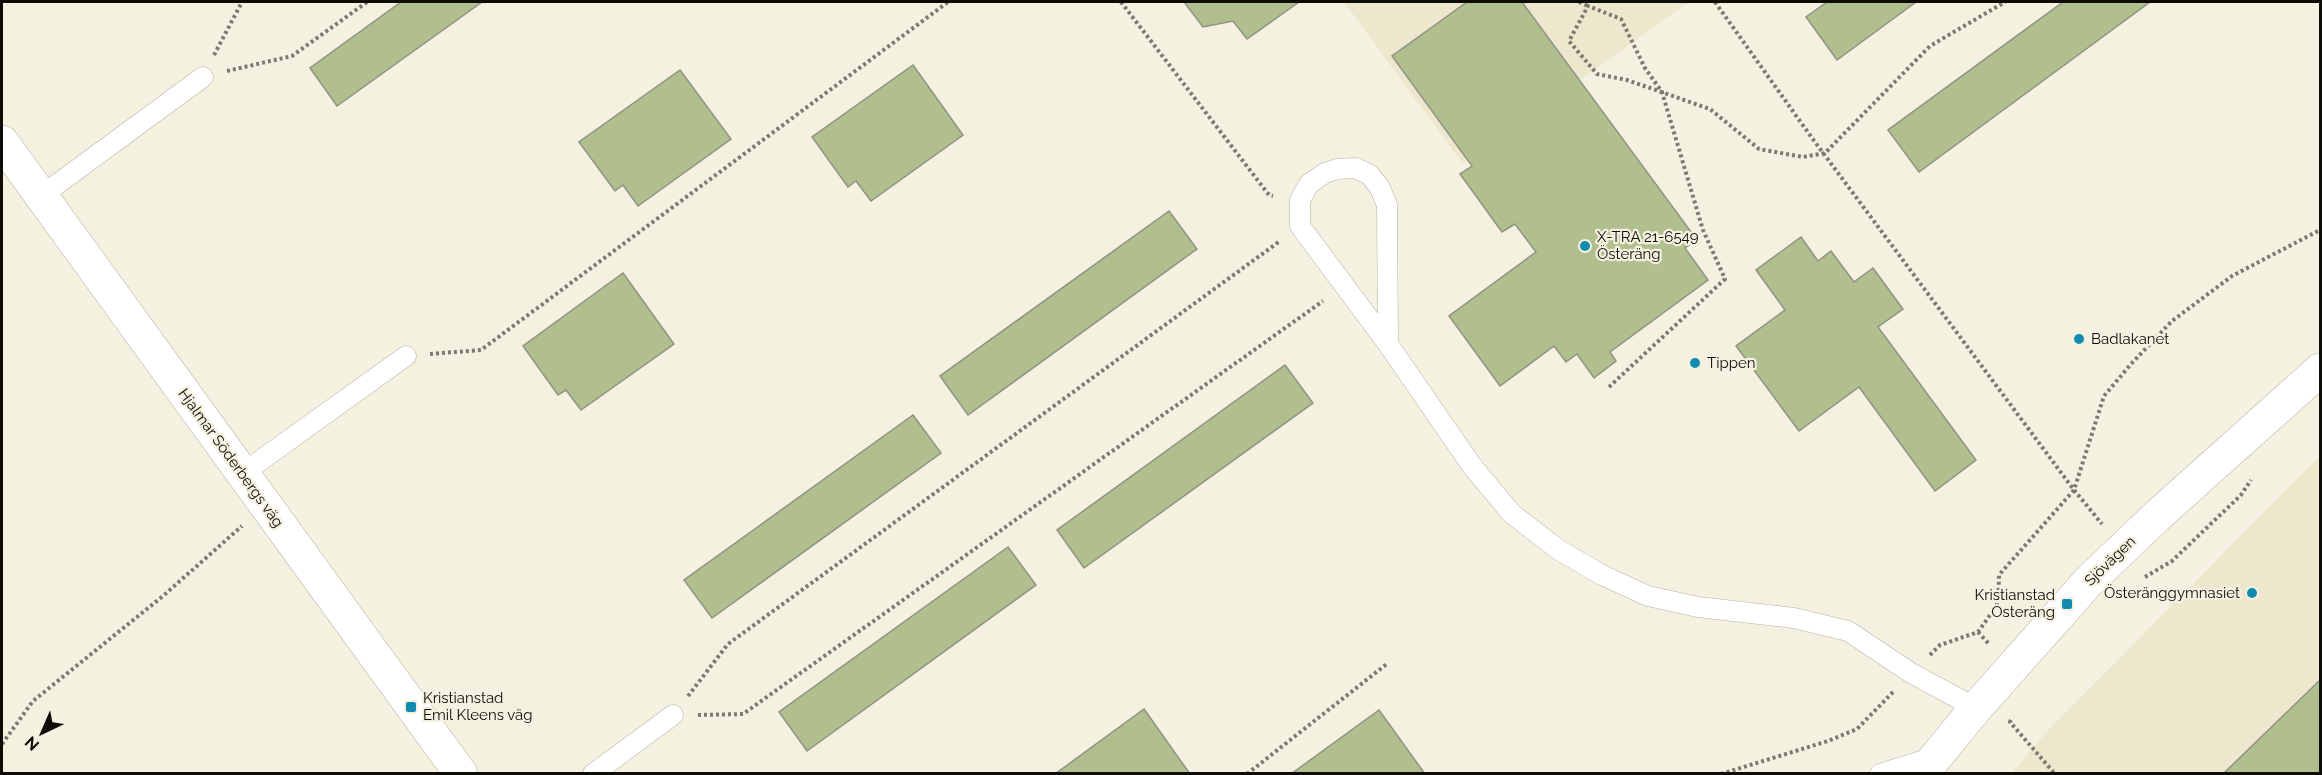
<svg xmlns="http://www.w3.org/2000/svg" width="2322" height="775" viewBox="0 0 2322 775" font-family="Raleway,sans-serif">
  <style>
    .built { fill: #ede7ce }
    .building { fill: #b1bf8f; stroke: #8e9383; stroke-width: 1.5 }
    .lines { fill: none; stroke-linecap: round; stroke-linejoin: round }
    .lane-casing { stroke: #b6b2a2; stroke-width: 21 }
    .street-casing { stroke: #b6b2a2; stroke-width: 34 }
    .secondary-casing { stroke: #b6b2a2; stroke-width: 34 }
    .path { stroke: #7c7a6f; stroke-width: 4; stroke-dasharray: 3 3; stroke-linecap: butt }
    .lane { stroke: #fff; stroke-width: 20 }
    .street { stroke: #fff; stroke-width: 33 }
    .secondary { stroke: #fff; stroke-width: 33 }
    .poi-dot { fill: #128cae; stroke: #f5f1e0; stroke-width: 2 }
    .labels { text-anchor: middle; dominant-baseline: central; stroke-width: 4.5; stroke-linejoin: round; paint-order: stroke }
    .poi-label { font-size: 15px; fill: #0d0c07; stroke: #f5f1e0; text-anchor: start }
    .street-label { font-size: 15px; fill: #0d0c07; stroke: #f5f1e0 }
  </style>
  <rect width="100%" height="100%" fill="#f5f1e0"/>
  <path class="built" d="M 1344,2 L 1689,2 L 1463,164 Z
    M 2320,456 L 2320,773 L 2011,774 L 2048,730 Z"/>
  <path class="building" d="M 401,2 L 482,2 L 337,106 L 310,68 Z
    M 1184,2 L 1299,2 L 1247,39 L 1233,21 L 1203,27 Z
    M 1467,2 L 1522,2 L 1697,240 L 1685,248 L 1708,280 L 1610,352 L 1616,361 L 1594,378 L 1577,354 L 1566,362 L 1554,346 L 1500,386 L 1449,316 L 1536,252 L 1515,224 L 1502,232 L 1460,174 L 1472,166 L 1392,56 Z
    M 1827,2 L 1916,2 L 1837,60 L 1806,17 Z
    M 2063,2 L 2150,2 L 1919,172 L 1888,130 Z
    M 913,65 L 963,135 L 871,201 L 856,181 L 848,187 L 812,137 Z
    M 680,70 L 731,139 L 638,206 L 623,185 L 615,191 L 579,142 Z
    M 1169,211 L 1197,249 L 968,415 L 940,376 Z
    M 1801,237 L 1818,261 L 1831,251 L 1854,282 L 1873,268 L 1903,309 L 1878,327 L 1976,460 L 1935,491 L 1859,387 L 1799,431 L 1736,346 L 1785,310 L 1756,270 Z
    M 623,273 L 674,344 L 581,410 L 566,390 L 558,395 L 523,346 Z
    M 1285,365 L 1313,403 L 1084,568 L 1057,530 Z
    M 913,415 L 941,453 L 712,618 L 684,580 Z
    M 1008,547 L 1036,585 L 807,751 L 779,712 Z
    M 2320,680 L 2320,774 L 2223,774 Z
    M 1144,709 L 1190,774 L 1055,774 Z
    M 1379,710 L 1425,774 L 1291,774 Z"/>
  <g class="lines">
    <g class="lane-casing">
      <path id="lane" d="M 41,196 L 203,77
        M 1388,344 L 1387,205 L 1380,188 L 1370,175 L 1356,168 L 1337,169 L 1325,173 L 1309,184 L 1300,200 L 1300,226 L 1388,344 L 1472,466 L 1511,513 L 1559,550 L 1602,575 L 1648,596 L 1698,607 L 1794,618 L 1848,631 L 1911,673 L 1976,708
        M 243,473 L 406,356
        M 593,774 L 673,715
        M 1880,774 L 1934,757"/>
    </g>
    <g class="street-casing">
      <path id="street" d="M 2,142 L 461,774"/>
    </g>
    <g class="secondary-casing">
      <path id="secondary" d="M 1922,774 L 1976,708 L 2089,581 L 2156,517 L 2320,370"/>
    </g>
    <path class="path" d="M 1121,2 L 1269,195 L 1273,196
      M 1579,2 L 1588,6
      M 1715,2 L 1812,138 L 2074,490 L 2102,524
      M 214,55 L 242,2
      M 227,71 L 292,56 L 367,2
      M 430,354 L 481,350 L 948,2
      M 1609,387 L 1725,279 L 1703,230 L 1662,92 L 1645,68 L 1621,19 L 1588,6 L 1569,41 L 1597,74 L 1627,80 L 1710,109 L 1759,149 L 1803,157 L 1825,153 L 1930,46 L 2005,2
      M 2145,577 L 2172,561 L 2241,495 L 2251,480
      M 1978,632 L 1990,645
      M 1930,655 L 1940,645 L 1978,632 L 1998,604 L 1999,575 L 2074,490 L 2104,396 L 2131,364 L 2172,321 L 2232,276 L 2320,230
      M 688,696 L 728,644 L 1280,241
      M 698,715 L 743,714 L 1323,301
      M 2011,720 L 2010,722 L 2055,774
      M 2,744 L 33,701 L 163,596 L 242,526
      M 1247,774 L 1388,663
      M 1721,774 L 1828,741 L 1857,729 L 1893,692"/>
    <use href="#lane" class="lane"/>
    <use href="#street" class="street"/>
    <use href="#secondary" class="secondary"/>
  </g>
  <g class="poi-dot">
    <circle cx="1585" cy="246" r="6"/>
    <circle cx="2079" cy="339" r="6"/>
    <circle cx="1695" cy="363" r="6"/>
    <circle cx="2252" cy="593" r="6"/>
    <rect x="2061" y="598" width="12" height="12" rx="3"/>
    <rect x="405" y="701" width="12" height="12" rx="3"/>
  </g>
  <g class="labels">
    <g class="poi-label">
      <text x="1597" y="237">X-TRA 21-6549<tspan x="1597" dy="17">Österäng</tspan></text>
      <text x="2091" y="339">Badlakanet</text>
      <text x="1707" y="363">Tippen</text>
      <text x="2240" y="593" text-anchor="end">Österänggymnasiet</text>
      <text x="2055" y="595" text-anchor="end">Kristianstad<tspan x="2055" dy="17">Österäng</tspan></text>
      <text x="423" y="698">Kristianstad<tspan x="423" dy="17">Emil Kleens väg</tspan></text>
    </g>
    <g class="street-label">
      <text transform="translate(231 458) rotate(54)">Hjalmar Söderbergs väg</text>
      <text transform="translate(2110 561) rotate(-44)">Sjövägen</text>
    </g>
  </g>
  <rect width="2322" height="775" fill="none" stroke="#0d0c07" stroke-width="6"/>
  <g transform="translate(42 733) rotate(224)" stroke="#f5f1e0" stroke-width="4.5" paint-order="stroke">
  <path d="M0-4.5L10 22L0 15L-10 22Z" fill="#0d0c07"/>
  <text y="-9" font-size="16" font-weight="bold" text-anchor="middle" fill="#0d0c07">N</text>
  </g>
</svg>
